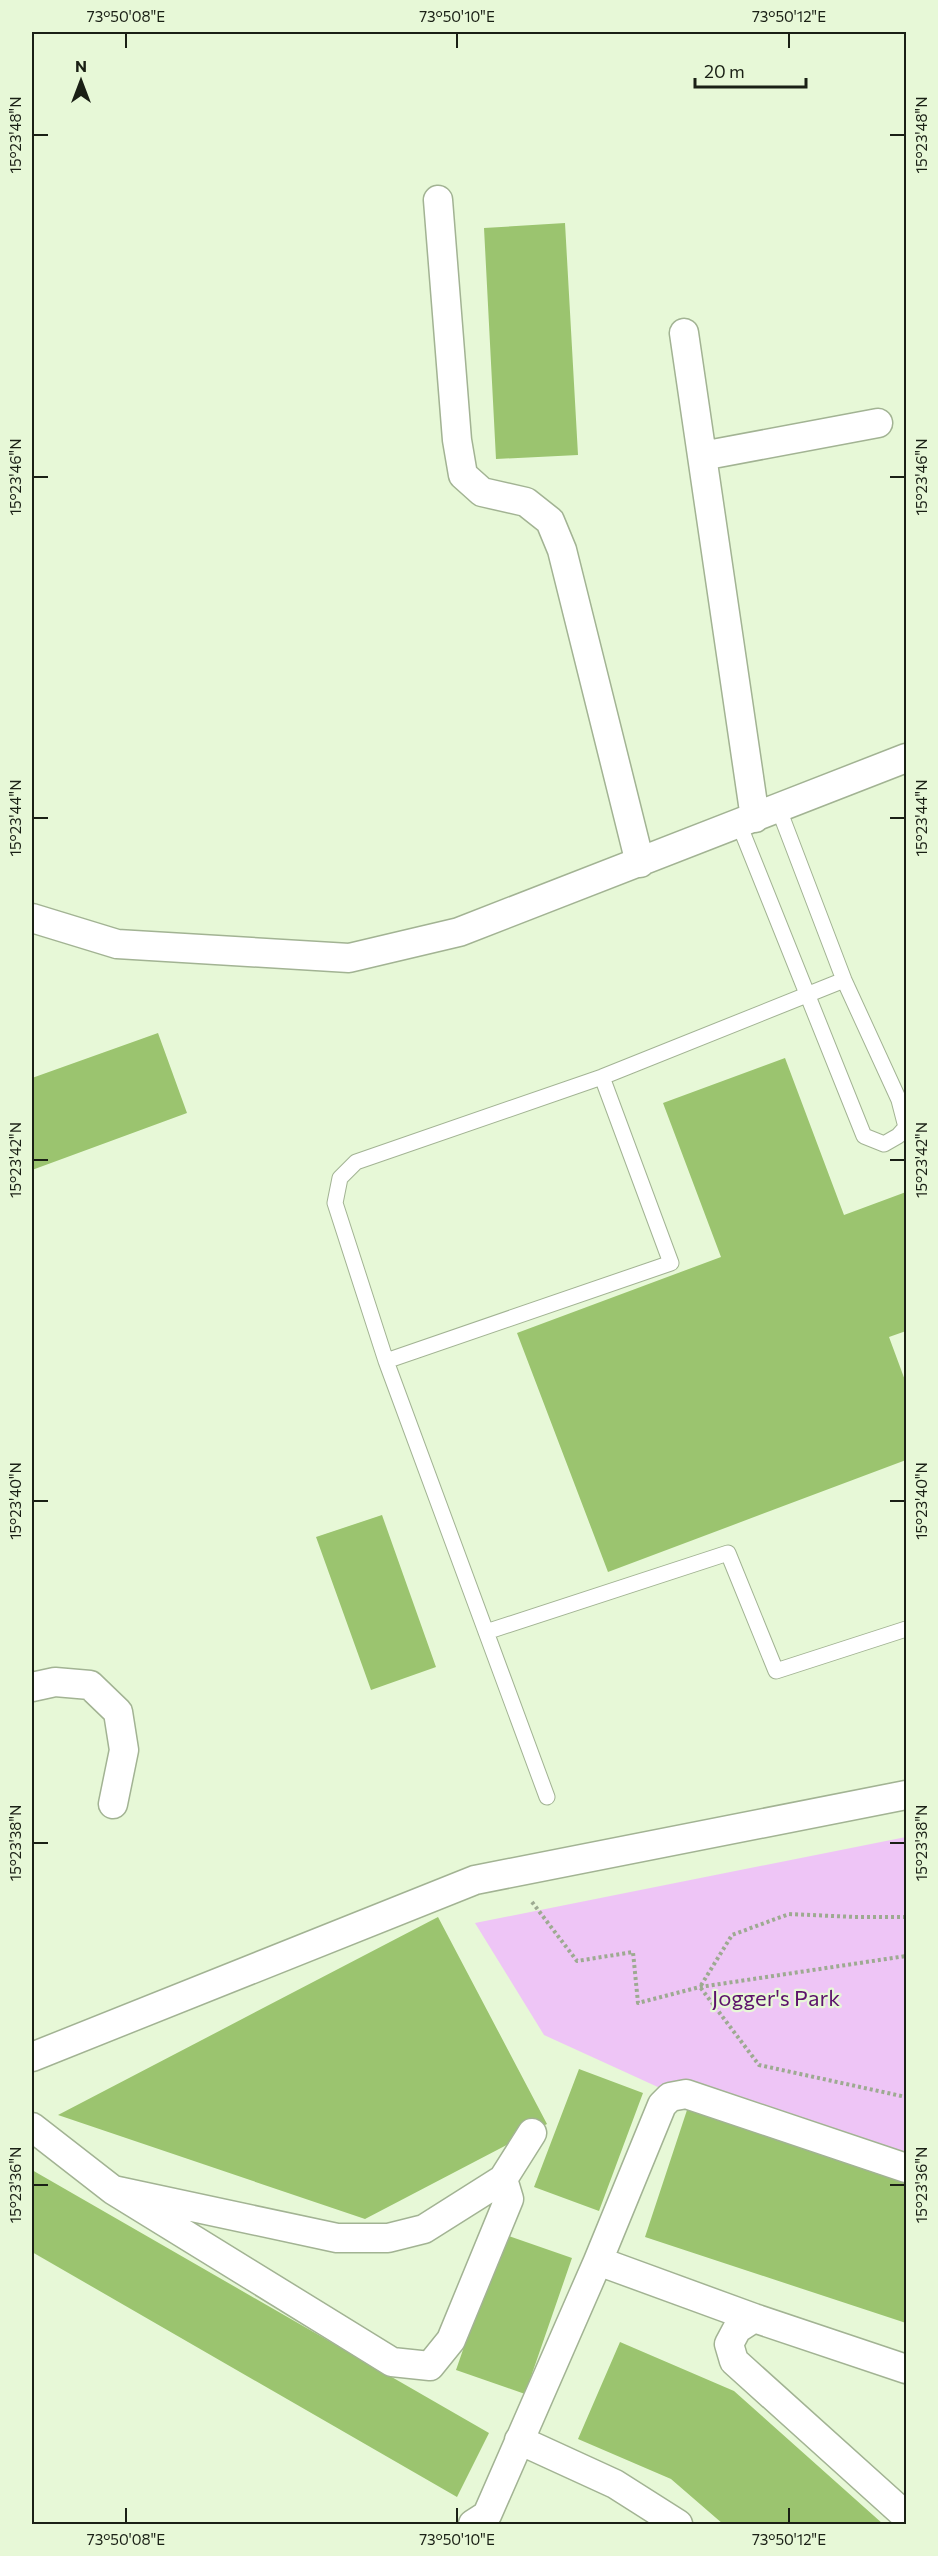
<svg xmlns="http://www.w3.org/2000/svg" width="938" height="2556" viewBox="0 0 938 2556" font-family="Commissioner,sans-serif">
  <style>
    .green { fill: #eec5f6 }
    .building { fill: #9bc46f }
    .lines { fill: none; stroke-linecap: round; stroke-linejoin: round }
    .service-casing { stroke: #a2b393; stroke-width: 17 }
    .minor-casing { stroke: #a2b393; stroke-width: 31 }
    .path { stroke: #9daa91; stroke-width: 4; stroke-dasharray: 3 3; stroke-linecap: butt }
    .service { stroke: #fff; stroke-width: 15 }
    .minor { stroke: #fff; stroke-width: 28 }
    .ticks { fill: none; stroke: #1a2015; stroke-width: 2 }
    .labels { text-anchor: middle; dominant-baseline: central; stroke-width: 4.5; stroke-linejoin: round; paint-order: stroke }
    .park-label { font-size: 22px; fill: #5d126b; stroke: #e7f8d7 }
    .neatline { fill: none; stroke: #1a2015; stroke-width: 2 }
    .ticks-label { font-size: 15px; text-anchor: middle; fill: #1a2015 }
  </style>
  <rect width="100%" height="100%" fill="#e7f8d7"/>
  <path class="green" d="M 906,1837 L 906,2192 L 820,2161 L 544,2035 L 475,1923 Z"/>
  <path class="building" d="M 565,223 L 578,455 L 496,459 L 484,228 Z
    M 158,1033 L 187,1113 L 32,1170 L 32,1078 Z
    M 785,1058 L 844,1215 L 906,1192 L 906,1331 L 889,1337 L 906,1383 L 906,1460 L 608,1572 L 517,1333 L 721,1257 L 663,1103 Z
    M 382,1515 L 436,1667 L 371,1690 L 316,1537 Z
    M 438,1917 L 547,2124 L 365,2219 L 58,2115 Z
    M 579,2069 L 643,2093 L 599,2211 L 534,2187 Z
    M 689,2104 L 906,2175 L 906,2323 L 645,2237 Z
    M 32,2170 L 489,2433 L 457,2497 L 32,2252 Z
    M 503,2234 L 572,2258 L 525,2394 L 456,2370 Z
    M 620,2342 L 734,2391 L 883,2524 L 723,2524 L 671,2479 L 578,2439 Z"/>
  <g class="lines">
    <g class="service-casing">
      <path id="service" d="M 739,824 L 864,1136 L 884,1144 L 898,1136 L 906,1127 L 899,1100 L 844,980 L 778,807
        M 386,1361 L 671,1263 L 602,1077
        M 486,1632 L 728,1553 L 776,1671 L 906,1629
        M 547,1797 L 386,1361 L 335,1203 L 340,1178 L 356,1162 L 602,1077 L 844,980"/>
    </g>
    <g class="minor-casing">
      <path id="minor" d="M 438,200 L 457,440 L 463,475 L 482,492 L 526,502 L 550,521 L 562,550 L 640,863
        M 684,333 L 755,818
        M 702,456 L 878,423
        M 32,918 L 117,944 L 349,958 L 459,932 L 906,758
        M 32,1687 L 55,1682 L 90,1685 L 118,1712 L 124,1750 L 113,1804
        M 32,2057 L 475,1880 L 906,1795
        M 32,2127 L 113,2190 L 337,2238 L 388,2238 L 424,2229 L 503,2179 L 532,2133
        M 113,2190 L 392,2362 L 430,2366 L 451,2340 L 509,2199 L 503,2179
        M 598,2261 L 662,2105 L 670,2097 L 686,2094 L 906,2168
        M 906,2369 L 754,2318 L 737,2329 L 729,2344 L 734,2361 L 906,2516
        M 519,2440 L 615,2484 L 678,2524
        M 473,2524 L 487,2515 L 598,2261 L 754,2318"/>
    </g>
    <path class="path" d="M 532,1902 L 577,1961 L 633,1952 L 638,2003 L 700,1987 L 906,1956
      M 906,1917 L 855,1917 L 789,1914 L 732,1935 L 700,1987 L 759,2065 L 906,2097"/>
    <use href="#service" class="service"/>
    <use href="#minor" class="minor"/>
  </g>
  <path class="ticks" d="M 126,33 L 126,48M 457,33 L 457,48M 789,33 L 789,48M 33,135 L 48,135M 890,135 L 905,135M 33,477 L 48,477M 890,477 L 905,477M 33,818 L 48,818M 890,818 L 905,818M 33,1160 L 48,1160M 890,1160 L 905,1160M 33,1501 L 48,1501M 890,1501 L 905,1501M 33,1843 L 48,1843M 890,1843 L 905,1843M 33,2185 L 48,2185M 890,2185 L 905,2185M 126,2508 L 126,2523M 457,2508 L 457,2523M 789,2508 L 789,2523"/>
  <g class="labels">
    <g class="park-label">
      <text x="776" y="1997">Jogger's Park</text>
    </g>
  </g>
  <rect width="938" height="2556" fill="none" stroke="#e7f8d7" stroke-width="66"/>
  <g transform="translate(81 81)" stroke="#e7f8d7" stroke-width="4.5" paint-order="stroke">
  <path d="M0-4.5L10 22L0 15L-10 22Z" fill="#1a2015"/>
  <text y="-9" font-size="16" font-weight="bold" text-anchor="middle" fill="#1a2015">N</text>
  </g>
  <path d="M695 78v9h111v-9" fill="none" stroke="#1a2015" stroke-width="3"/>
  <text x="704" y="78" font-size="18" fill="#1a2015" stroke="#e7f8d7" stroke-width="4.5" paint-order="stroke">20 m</text>
  <rect x="33" y="33" width="872" height="2490" class="neatline"/>
  <g class="ticks-label">
    <text x="126" y="22">73°50'08"E</text>
    <text x="457" y="22">73°50'10"E</text>
    <text x="789" y="22">73°50'12"E</text>
    <text transform="translate(16 135) rotate(-90)" y="5">15°23'48"N</text>
    <text transform="translate(922 135) rotate(-90)" y="5">15°23'48"N</text>
    <text transform="translate(16 477) rotate(-90)" y="5">15°23'46"N</text>
    <text transform="translate(922 477) rotate(-90)" y="5">15°23'46"N</text>
    <text transform="translate(16 818) rotate(-90)" y="5">15°23'44"N</text>
    <text transform="translate(922 818) rotate(-90)" y="5">15°23'44"N</text>
    <text transform="translate(16 1160) rotate(-90)" y="5">15°23'42"N</text>
    <text transform="translate(922 1160) rotate(-90)" y="5">15°23'42"N</text>
    <text transform="translate(16 1501) rotate(-90)" y="5">15°23'40"N</text>
    <text transform="translate(922 1501) rotate(-90)" y="5">15°23'40"N</text>
    <text transform="translate(16 1843) rotate(-90)" y="5">15°23'38"N</text>
    <text transform="translate(922 1843) rotate(-90)" y="5">15°23'38"N</text>
    <text transform="translate(16 2185) rotate(-90)" y="5">15°23'36"N</text>
    <text transform="translate(922 2185) rotate(-90)" y="5">15°23'36"N</text>
    <text x="126" y="2545">73°50'08"E</text>
    <text x="457" y="2545">73°50'10"E</text>
    <text x="789" y="2545">73°50'12"E</text>
  </g>
</svg>
